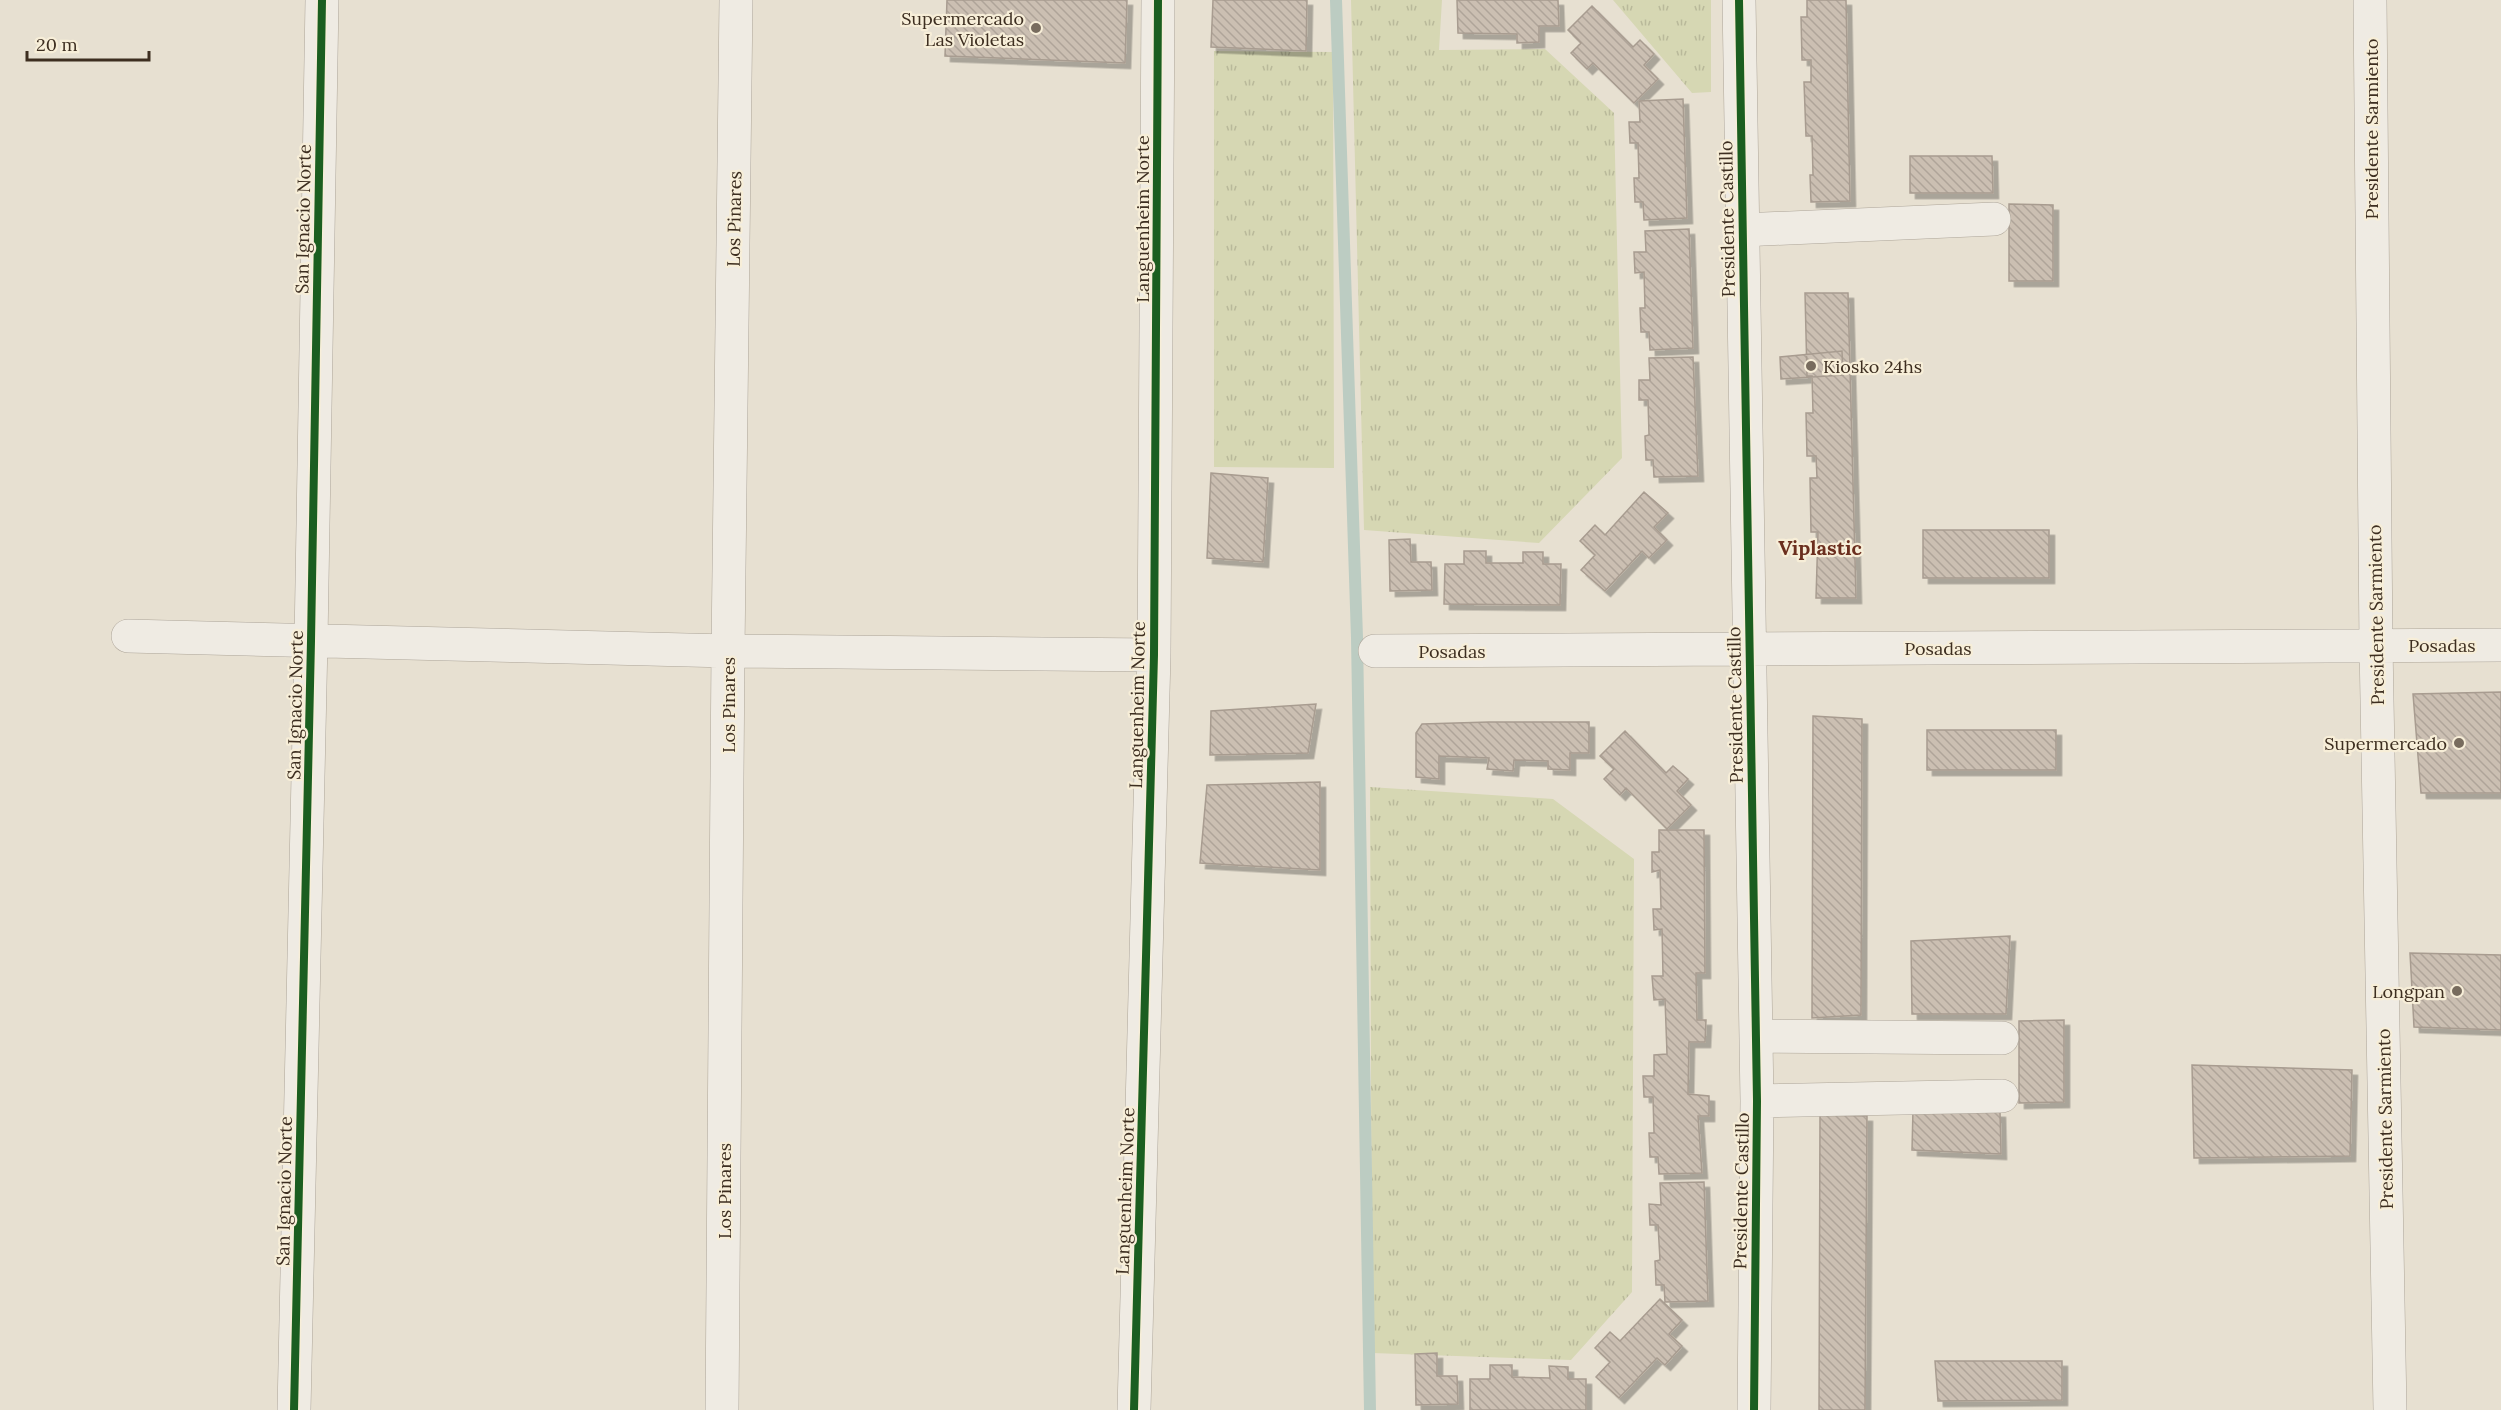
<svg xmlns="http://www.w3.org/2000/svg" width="2501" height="1410" viewBox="0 0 2501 1410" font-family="Lora,serif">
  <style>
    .park { fill: url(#park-tufts) }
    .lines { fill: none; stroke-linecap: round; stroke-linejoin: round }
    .stream { stroke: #bcccc2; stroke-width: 12 }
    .building { fill: url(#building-back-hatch); stroke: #a89c90; stroke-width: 1.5; filter: url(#shadow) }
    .minor-casing { stroke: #ada599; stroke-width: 34 }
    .minor { stroke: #efebe3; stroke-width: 33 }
    .cycleway-casing { stroke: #f7eed8; stroke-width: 11 }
    .cycleway { stroke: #1b5e20; stroke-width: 8 }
    .poi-dot { fill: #786c5e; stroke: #f7eed8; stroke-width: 2 }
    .labels { text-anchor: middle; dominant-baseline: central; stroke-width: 4.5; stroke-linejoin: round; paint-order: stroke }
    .poi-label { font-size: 18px; fill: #3d2e20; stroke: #f7eed8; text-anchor: end }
    .street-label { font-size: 18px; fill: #3d2e20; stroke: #f7eed8 }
    .neighbourhood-label { font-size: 20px; font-weight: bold; fill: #6b2e1e; stroke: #f7eed8 }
  </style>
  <defs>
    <pattern id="park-tufts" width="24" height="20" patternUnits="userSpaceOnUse" patternTransform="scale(1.5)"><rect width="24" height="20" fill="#d6d7b3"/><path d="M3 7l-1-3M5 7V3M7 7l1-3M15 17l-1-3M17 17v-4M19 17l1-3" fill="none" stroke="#b9b99a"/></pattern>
    <pattern id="building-back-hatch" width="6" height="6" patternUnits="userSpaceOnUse" patternTransform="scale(1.5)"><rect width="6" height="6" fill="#cbbfb2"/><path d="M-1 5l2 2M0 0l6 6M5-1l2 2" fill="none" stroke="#afa499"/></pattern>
    <filter id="shadow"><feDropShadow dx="5.5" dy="5.5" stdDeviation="0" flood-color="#0004"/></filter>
  </defs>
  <rect width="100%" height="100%" fill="#e7e0d1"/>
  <path class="park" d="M 1351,0 L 1442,0 L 1439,50 L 1545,49 L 1614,113 L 1622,458 L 1539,543 L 1364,530 Z
    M 1613,0 L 1711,0 L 1711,92 L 1692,93 Z
    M 1214,51 L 1333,52 L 1334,468 L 1214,467 Z
    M 1370,787 L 1553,799 L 1634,859 L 1632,1292 L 1571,1360 L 1372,1353 Z"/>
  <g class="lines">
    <path class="stream" d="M 1336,0 L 1357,638 L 1370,1410"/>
  </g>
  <path class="building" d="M 947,0 L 1127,0 L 1125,63 L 945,56 Z
    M 1213,0 L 1307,0 L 1306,51 L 1211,47 Z
    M 1457,0 L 1558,0 L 1559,26 L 1539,26 L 1539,42 L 1517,43 L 1517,34 L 1458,33 Z
    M 1807,0 L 1846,0 L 1850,201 L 1811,202 L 1810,175 L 1813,175 L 1812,136 L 1806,136 L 1804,82 L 1811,82 L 1811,60 L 1802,60 L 1801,17 L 1807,17 Z
    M 1592,6 L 1633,47 L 1640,40 L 1654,54 L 1644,65 L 1658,79 L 1634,103 L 1593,63 L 1587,69 L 1571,53 L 1581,43 L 1568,30 Z
    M 1683,99 L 1687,218 L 1644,220 L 1643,202 L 1635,202 L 1634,178 L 1639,178 L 1638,143 L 1630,143 L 1629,122 L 1640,122 L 1639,101 Z
    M 1910,156 L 1992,156 L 1993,193 L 1910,193 Z
    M 2009,204 L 2053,205 L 2053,281 L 2009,281 Z
    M 1689,229 L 1693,348 L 1650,350 L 1649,332 L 1641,332 L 1640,308 L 1645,308 L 1644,272 L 1635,273 L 1634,252 L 1646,252 L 1645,231 Z
    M 1805,293 L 1848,293 L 1856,598 L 1816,598 L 1818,532 L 1811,532 L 1810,478 L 1817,478 L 1816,456 L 1807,456 L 1806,413 L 1813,413 L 1812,376 L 1807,376 Z
    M 1842,351 L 1843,375 L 1781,379 L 1780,357 Z
    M 1693,357 L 1698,476 L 1654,477 L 1653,460 L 1646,460 L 1645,436 L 1649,435 L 1648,400 L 1639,400 L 1639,380 L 1650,380 L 1649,358 Z
    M 1211,473 L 1268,478 L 1263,562 L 1207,558 Z
    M 1644,492 L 1668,513 L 1654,527 L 1667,540 L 1649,558 L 1642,551 L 1605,591 L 1581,570 L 1595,555 L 1580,541 L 1595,525 L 1605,535 Z
    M 1923,530 L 2049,530 L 2049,578 L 1923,578 Z
    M 1410,539 L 1411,562 L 1431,562 L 1432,590 L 1390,591 L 1389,540 Z
    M 1464,551 L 1486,551 L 1486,563 L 1523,563 L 1523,552 L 1543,552 L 1543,564 L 1561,564 L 1560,605 L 1444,604 L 1445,564 L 1464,564 Z
    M 2501,692 L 2501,793 L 2421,793 L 2413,694 Z
    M 1316,704 L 1308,753 L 1210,755 L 1211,711 Z
    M 1813,716 L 1862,719 L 1861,1015 L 1812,1018 Z
    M 1489,722 L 1589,722 L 1589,753 L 1570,753 L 1570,770 L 1548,769 L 1548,761 L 1514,760 L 1513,771 L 1487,769 L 1489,758 L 1439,756 L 1439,779 L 1416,777 L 1416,733 L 1422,724 Z
    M 1927,730 L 2056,730 L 2056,770 L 1927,770 Z
    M 1625,731 L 1666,773 L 1673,766 L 1688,779 L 1677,791 L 1691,805 L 1667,829 L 1626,788 L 1620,795 L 1604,779 L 1614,769 L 1600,756 Z
    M 1320,782 L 1320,870 L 1200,863 L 1207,785 Z
    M 1659,830 L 1704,830 L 1705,973 L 1696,973 L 1697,1020 L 1706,1020 L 1705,1042 L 1689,1042 L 1688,1094 L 1709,1096 L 1709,1116 L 1698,1116 L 1702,1173 L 1659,1174 L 1658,1157 L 1650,1157 L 1649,1133 L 1654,1133 L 1653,1097 L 1644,1097 L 1643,1076 L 1654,1076 L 1654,1055 L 1667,1054 L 1665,999 L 1654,1000 L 1652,976 L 1663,976 L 1662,929 L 1654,930 L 1653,909 L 1661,909 L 1660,870 L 1652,872 L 1652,852 L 1659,852 Z
    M 2010,936 L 2006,1014 L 1912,1014 L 1911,941 Z
    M 2410,953 L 2501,955 L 2501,1030 L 2414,1027 Z
    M 2064,1020 L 2064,1102 L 2019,1103 L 2019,1021 Z
    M 2192,1065 L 2352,1070 L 2350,1156 L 2194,1158 Z
    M 1913,1109 L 2000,1112 L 2001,1154 L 1912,1150 Z
    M 1820,1115 L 1867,1116 L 1865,1410 L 1819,1410 Z
    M 1704,1182 L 1708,1301 L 1665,1302 L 1664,1285 L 1656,1285 L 1655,1261 L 1660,1260 L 1658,1225 L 1650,1225 L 1649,1204 L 1661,1205 L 1660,1183 Z
    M 1660,1299 L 1682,1320 L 1669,1334 L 1682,1346 L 1665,1365 L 1657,1358 L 1619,1398 L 1596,1377 L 1610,1362 L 1595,1348 L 1610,1332 L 1620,1341 Z
    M 1437,1353 L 1437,1376 L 1457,1376 L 1458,1404 L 1416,1405 L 1415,1354 Z
    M 1935,1361 L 2062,1361 L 2062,1400 L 1938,1401 Z
    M 1490,1365 L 1512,1365 L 1512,1377 L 1550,1378 L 1549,1366 L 1568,1367 L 1568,1379 L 1586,1379 L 1586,1410 L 1470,1410 L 1470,1379 L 1490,1379 Z"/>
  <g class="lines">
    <g class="minor-casing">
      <path id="minor" d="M 1739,0 L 1757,1101 L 1754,1410
        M 2370,0 L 2376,645 L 2390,1410
        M 1742,230 L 1994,219
        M 128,636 L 728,651 L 1154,655
        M 1375,651 L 2501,645
        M 1756,1036 L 2002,1038
        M 1757,1101 L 2002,1096
        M 294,1410 L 311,641 L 322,0
        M 722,1410 L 728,651 L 736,0
        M 1134,1410 L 1154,655 L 1158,0"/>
    </g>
    <use href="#minor" class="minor"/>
    <g class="cycleway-casing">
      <path id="cycleway" d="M 1739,0 L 1757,1101 L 1754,1410
        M 294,1410 L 311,641 L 322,0
        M 1134,1410 L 1154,655 L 1158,0"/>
    </g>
    <use href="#cycleway" class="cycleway"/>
  </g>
  <g class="poi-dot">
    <circle cx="1036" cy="28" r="6"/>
    <circle cx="1811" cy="366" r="6"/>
    <circle cx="2459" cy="743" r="6"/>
    <circle cx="2457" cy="991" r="6"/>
  </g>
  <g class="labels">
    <g class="poi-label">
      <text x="1024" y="18">Supermercado<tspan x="1024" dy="21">Las Violetas</tspan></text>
      <text x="1823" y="366" text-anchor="start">Kiosko 24hs</text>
      <text x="2447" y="743">Supermercado</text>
      <text x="2445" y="991">Longpan</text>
    </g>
    <g class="street-label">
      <text transform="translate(2371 129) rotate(-90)">Presidente Sarmiento</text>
      <text transform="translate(303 219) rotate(-89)">San Ignacio Norte</text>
      <text transform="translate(734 219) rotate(-89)">Los Pinares</text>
      <text transform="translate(1142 219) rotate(-90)">Languenheim Norte</text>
      <text transform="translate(1727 219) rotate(-91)">Presidente Castillo</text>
      <text transform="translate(2376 615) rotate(-91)">Presidente Sarmiento</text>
      <text x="2442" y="645">Posadas</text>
      <text x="1938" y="648">Posadas</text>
      <text x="1452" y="651">Posadas</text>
      <text transform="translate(295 705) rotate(-89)">San Ignacio Norte</text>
      <text transform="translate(728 705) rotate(-90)">Los Pinares</text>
      <text transform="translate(1137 705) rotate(-89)">Languenheim Norte</text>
      <text transform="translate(1735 705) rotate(-91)">Presidente Castillo</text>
      <text transform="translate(2385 1119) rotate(-91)">Presidente Sarmiento</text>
      <text transform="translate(284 1191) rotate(-89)">San Ignacio Norte</text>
      <text transform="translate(724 1191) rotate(-90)">Los Pinares</text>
      <text transform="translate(1125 1191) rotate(-88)">Languenheim Norte</text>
      <text transform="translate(1741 1191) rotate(-89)">Presidente Castillo</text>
    </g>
    <g class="neighbourhood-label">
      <text x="1820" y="547">Viplastic</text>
    </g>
  </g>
  <path d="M27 51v9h122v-9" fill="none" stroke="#3d2e20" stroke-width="3"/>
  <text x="36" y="51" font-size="18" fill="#3d2e20" stroke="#f7eed8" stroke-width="4.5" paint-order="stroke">20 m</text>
</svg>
